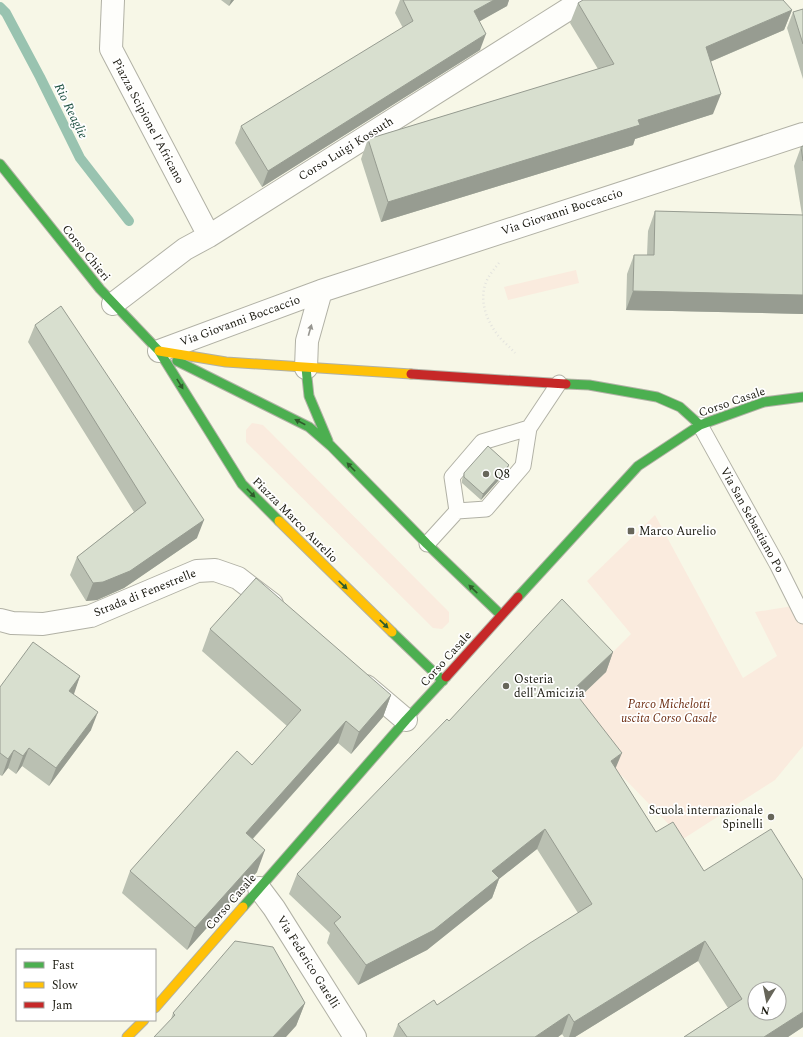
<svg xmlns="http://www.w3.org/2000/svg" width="803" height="1037" viewBox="0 0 803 1037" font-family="Spectral,serif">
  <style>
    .green { fill: #faebde }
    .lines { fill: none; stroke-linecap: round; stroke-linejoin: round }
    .stream { stroke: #99c3b0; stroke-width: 10 }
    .lane-casing { stroke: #b1b1a5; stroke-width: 17 }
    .street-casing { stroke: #b1b1a5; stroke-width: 24 }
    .fast-casing { stroke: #b1b1a5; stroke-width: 11 }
    .slow-casing { stroke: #b1b1a5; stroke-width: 11 }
    .jam-casing { stroke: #b1b1a5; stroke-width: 11 }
    .path { stroke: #e3e3de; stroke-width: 2.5; stroke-dasharray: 1 3; stroke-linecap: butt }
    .lane { stroke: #fefefb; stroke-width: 15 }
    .street { stroke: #fefefb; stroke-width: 22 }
    .fast { stroke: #4caf50; stroke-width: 9 }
    .slow { stroke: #ffc107; stroke-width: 9 }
    .jam { stroke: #c62828; stroke-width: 9 }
    .wall { fill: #bac0b2 }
    .shaded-wall { fill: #979c91 }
    .building { fill: #d8dfcf; stroke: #979c91; fill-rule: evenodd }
    .oneway { fill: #979690 }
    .oneway2 { fill: #305c2c }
    .poi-dot { fill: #67665a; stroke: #fff; stroke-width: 1.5 }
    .labels { text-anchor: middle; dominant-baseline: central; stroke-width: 3.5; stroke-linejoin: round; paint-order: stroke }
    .street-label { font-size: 12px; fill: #19180e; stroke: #fff }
    .poi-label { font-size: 12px; fill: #19180e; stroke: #fff; text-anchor: start }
    .park-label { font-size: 12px; font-style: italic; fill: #6b2b0f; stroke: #fff }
    .water-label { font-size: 13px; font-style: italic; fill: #1d5041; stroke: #fff }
  </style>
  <rect width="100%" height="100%" fill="#f7f7e7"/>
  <path class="green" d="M 576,270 L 579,283 L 508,300 L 504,287 Z
    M 252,423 L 263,425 L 449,612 L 449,622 L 442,629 L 433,628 L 246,442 L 246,430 Z
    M 655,515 L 743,678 L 777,656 L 755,612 L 799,605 L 803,621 L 803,746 L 775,780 L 683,839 L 621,775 L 604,786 L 574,691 L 631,634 L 587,581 Z"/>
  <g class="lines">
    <path class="stream" d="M 0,7 L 6,13 L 40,77 L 80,158 L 129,221"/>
    <g class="lane-casing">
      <path id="lane" d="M 700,425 L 777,564 L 803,616
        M 457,511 L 452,477 L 482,442 L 529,428 L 559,383
        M 427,544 L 457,511 L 486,509 L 523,466 L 529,428"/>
    </g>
    <g class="street-casing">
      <path id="street" d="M 113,0 L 111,49 L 209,236
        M 113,304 L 185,249 L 209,236 L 583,0
        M 159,351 L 321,291 L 803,134
        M 306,368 L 307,341 L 321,291
        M 0,620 L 12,623 L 43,624 L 91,616 L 197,571 L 215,570 L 238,578 L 272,604
        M 366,686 L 406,720
        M 259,888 L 274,908 L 355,1037"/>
    </g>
    <g class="fast-casing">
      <path id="fast" d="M 0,164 L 100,289 L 159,351 L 242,484 L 279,521
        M 177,361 L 309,427 L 331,446 L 427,544 L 501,615
        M 306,368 L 309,396 L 328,441
        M 566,384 L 589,385 L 657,397 L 680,407 L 700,425
        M 518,597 L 638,466 L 700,425 L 764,402 L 803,397
        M 392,632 L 443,681
        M 243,907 L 406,720 L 446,677"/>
    </g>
    <g class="slow-casing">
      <path id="slow" d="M 159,351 L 226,362 L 411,374
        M 279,521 L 392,632
        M 155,1008 L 243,907
        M 127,1037 L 144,1020"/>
    </g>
    <g class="jam-casing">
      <path id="jam" d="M 411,374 L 566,384
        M 446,677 L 518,597"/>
    </g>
    <path class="path" d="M 499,263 C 495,268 491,273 488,278 C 478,297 485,318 497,334 C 501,340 510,347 515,353"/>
    <use href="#lane" class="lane"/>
    <use href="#street" class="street"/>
    <use href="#fast" class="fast"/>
    <use href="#slow" class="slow"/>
    <use href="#jam" class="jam"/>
  </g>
  <path class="wall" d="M 221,0 L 234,0 L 229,6 Z
    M 400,0 L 509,0 L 507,6 L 479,21 L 480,50 L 262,187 L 235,143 L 241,126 L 403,28 L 395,13 Z
    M 578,3 L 792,10 L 784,30 L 710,62 L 713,114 L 635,139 L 633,145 L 381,222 L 361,159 L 368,139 L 598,69 L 570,23 Z
    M 803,9 L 803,79 L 787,28 L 793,12 Z
    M 803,146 L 803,314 L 626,310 L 627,274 L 634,255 L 647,255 L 648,231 L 655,211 L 802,215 L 794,166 L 801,147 Z
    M 35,325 L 197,538 L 124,588 L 97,600 L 86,601 L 70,575 L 77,557 L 134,512 L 28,342 Z
    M 509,465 L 506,472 L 481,500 L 462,483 L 462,480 L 464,473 Z
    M 210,629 L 391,695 L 383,717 L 351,754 L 338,743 L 253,839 L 257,872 L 187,950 L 122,893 L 130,871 L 252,765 L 287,726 L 202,651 Z
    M 613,652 L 606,672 L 579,698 L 616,769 L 656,832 L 803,1027 L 788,1037 L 684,1037 L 728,1008 L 698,961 L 575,1037 L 564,1037 L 562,1034 L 558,1037 L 393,1037 L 398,1024 L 437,1005 L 578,913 L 537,849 L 499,879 L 492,898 L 427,950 L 358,985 L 327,943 L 330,933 L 289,894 L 297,874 L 449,721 Z
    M 80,676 L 73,694 L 91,730 L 49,786 L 22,766 L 16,774 L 8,768 L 2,776 L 0,775 L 0,687 Z
    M 305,1003 L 296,1026 L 171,1019 L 173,1013 Z"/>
  <path class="shaded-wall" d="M 231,0 L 234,0 L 229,6 Z
    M 494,0 L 509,0 L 507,6 L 468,28 L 474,11 Z
    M 792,10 L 784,30 L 698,67 L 706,47 Z
    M 486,34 L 480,50 L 262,187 L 268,171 Z
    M 721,94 L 713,114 L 635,139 L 633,145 L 381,222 L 388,202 L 638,120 Z
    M 633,291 L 803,295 L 803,314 L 626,310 Z
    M 509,465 L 506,472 L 481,500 L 483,494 Z
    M 204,520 L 197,538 L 124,588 L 97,600 L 86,601 L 93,583 Z
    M 613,652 L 606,672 L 566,710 L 573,690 Z
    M 80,676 L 74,694 L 63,709 L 69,691 Z
    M 391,695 L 383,717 L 351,754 L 359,732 Z
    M 98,712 L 91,730 L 49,786 L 56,768 Z
    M 346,721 L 338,743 L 238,855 L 246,833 Z
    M 29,748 L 22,766 L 16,774 L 23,756 Z
    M 14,750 L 8,768 L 2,776 L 8,759 Z
    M 622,753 L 614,772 L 611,761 Z
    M 545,829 L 537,849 L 499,879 L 492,898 L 427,950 L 358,985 L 366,965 L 492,871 Z
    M 265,850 L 257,872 L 187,950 L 195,928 Z
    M 705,941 L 698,961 L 575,1037 L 569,1037 L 574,1022 Z
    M 305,1003 L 296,1026 L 286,1037 L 273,1037 Z
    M 803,1012 L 803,1027 L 788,1037 L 764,1037 Z
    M 569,1014 L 562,1034 L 558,1037 L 535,1037 Z"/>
  <path class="building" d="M 403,0 L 494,0 L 474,11 L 486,34 L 268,171 L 241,126 L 413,21 Z
    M 583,0 L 783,0 L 792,10 L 706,47 L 721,94 L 638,120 L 640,125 L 388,202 L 368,139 L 614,64 L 578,3 Z
    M 803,9 L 803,44 L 793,12 Z
    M 803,146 L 803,161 L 801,147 Z
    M 655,211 L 803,215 L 803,295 L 633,291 L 634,255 L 654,255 Z
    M 61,306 L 204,520 L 130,571 L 103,582 L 93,583 L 77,557 L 146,503 L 35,325 Z
    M 488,446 L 509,465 L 483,494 L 464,477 L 464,473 Z
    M 256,578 L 391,695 L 359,732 L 346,721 L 246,833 L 265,850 L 195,928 L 130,871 L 237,751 L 252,765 L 301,710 L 210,629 Z
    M 562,599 L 613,652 L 573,690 L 622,753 L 611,761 L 656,832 L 673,822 L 704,871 L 771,829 L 803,880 L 803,1012 L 764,1037 L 684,1037 L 742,999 L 705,941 L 574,1022 L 569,1014 L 535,1037 L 407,1037 L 398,1024 L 434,1000 L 437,1005 L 530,943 L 592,904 L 545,829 L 492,871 L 499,878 L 434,930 L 366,965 L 334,923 L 341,917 L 297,874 L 447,719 L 449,721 ZM 755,989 L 779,989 L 779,1013 L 755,1013 Z
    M 33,642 L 80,676 L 69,691 L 98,712 L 56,768 L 29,748 L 23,756 L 14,750 L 8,759 L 0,753 L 0,687 Z
    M 235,941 L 273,947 L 305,1003 L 273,1037 L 154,1037 L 175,1015 L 173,1013 Z"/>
  <defs><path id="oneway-solid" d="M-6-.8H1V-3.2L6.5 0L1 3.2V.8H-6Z"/></defs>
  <use class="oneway" href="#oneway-solid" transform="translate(310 330) rotate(-74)"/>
  <g class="oneway2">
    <use href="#oneway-solid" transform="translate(180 384) rotate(58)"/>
    <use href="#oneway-solid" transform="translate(300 422) rotate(-153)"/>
    <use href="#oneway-solid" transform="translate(351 467) rotate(-134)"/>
    <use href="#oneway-solid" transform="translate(251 493) rotate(46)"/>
    <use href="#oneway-solid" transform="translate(343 585) rotate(44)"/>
    <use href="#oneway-solid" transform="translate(473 589) rotate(-136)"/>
    <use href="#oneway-solid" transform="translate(384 624) rotate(44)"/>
  </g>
  <g class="poi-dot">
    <circle cx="486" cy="474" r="4"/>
    <rect x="627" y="527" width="8" height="8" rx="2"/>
    <circle cx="506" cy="686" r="4"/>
    <circle cx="771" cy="817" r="4"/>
  </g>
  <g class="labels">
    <g class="street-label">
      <text transform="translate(148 121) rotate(62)">Piazza Scipione l'Africano</text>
      <text transform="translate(346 149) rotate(-32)">Corso Luigi Kossuth</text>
      <text transform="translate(562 212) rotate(-18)">Via Giovanni Boccaccio</text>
      <text transform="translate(86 253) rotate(51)">Corso Chieri</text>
      <text transform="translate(240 321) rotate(-20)">Via Giovanni Boccaccio</text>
      <text transform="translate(732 402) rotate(-19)">Corso Casale</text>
      <text transform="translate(295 520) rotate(45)">Piazza Marco Aurelio</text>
      <text transform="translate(752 520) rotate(61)">Via San Sebastiano Po</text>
      <text transform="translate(145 593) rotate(-22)">Strada di Fenestrelle</text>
      <text transform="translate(446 659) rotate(-48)">Corso Casale</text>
      <text transform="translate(231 902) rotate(-49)">Corso Casale</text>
      <text transform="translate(308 962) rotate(58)">Via Federico Garelli</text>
    </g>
    <g class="poi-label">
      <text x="494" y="474">Q8</text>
      <text x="639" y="531">Marco Aurelio</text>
      <text x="514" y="679">Osteria<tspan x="514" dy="14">dell'Amicizia</tspan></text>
      <text x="763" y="810" text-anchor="end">Scuola internazionale<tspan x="763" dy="14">Spinelli</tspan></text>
    </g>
    <g class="park-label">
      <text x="669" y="704">Parco Michelotti<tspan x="669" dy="14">uscita Corso Casale</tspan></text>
    </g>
    <g class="water-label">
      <text transform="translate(71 111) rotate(64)">Rio Reaglie</text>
    </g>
  </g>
  <rect x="16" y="949" width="140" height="72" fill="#ffffff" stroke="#a3a39f"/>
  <rect x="24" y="962" width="20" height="6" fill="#4caf50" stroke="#a3a39f"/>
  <text x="52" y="969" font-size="12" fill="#19180e">Fast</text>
  <rect x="24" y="982" width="20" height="6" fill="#ffc107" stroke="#a3a39f"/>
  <text x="52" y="989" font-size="12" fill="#19180e">Slow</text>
  <rect x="24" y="1002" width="20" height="6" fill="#c62828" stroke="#a3a39f"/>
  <text x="52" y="1009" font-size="12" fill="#19180e">Jam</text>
  <g transform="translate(767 1001) rotate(190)"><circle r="19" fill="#ffffff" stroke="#a3a39f"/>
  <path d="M0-3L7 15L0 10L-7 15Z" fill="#67665a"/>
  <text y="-6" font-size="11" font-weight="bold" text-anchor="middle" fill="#19180e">N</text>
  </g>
</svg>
